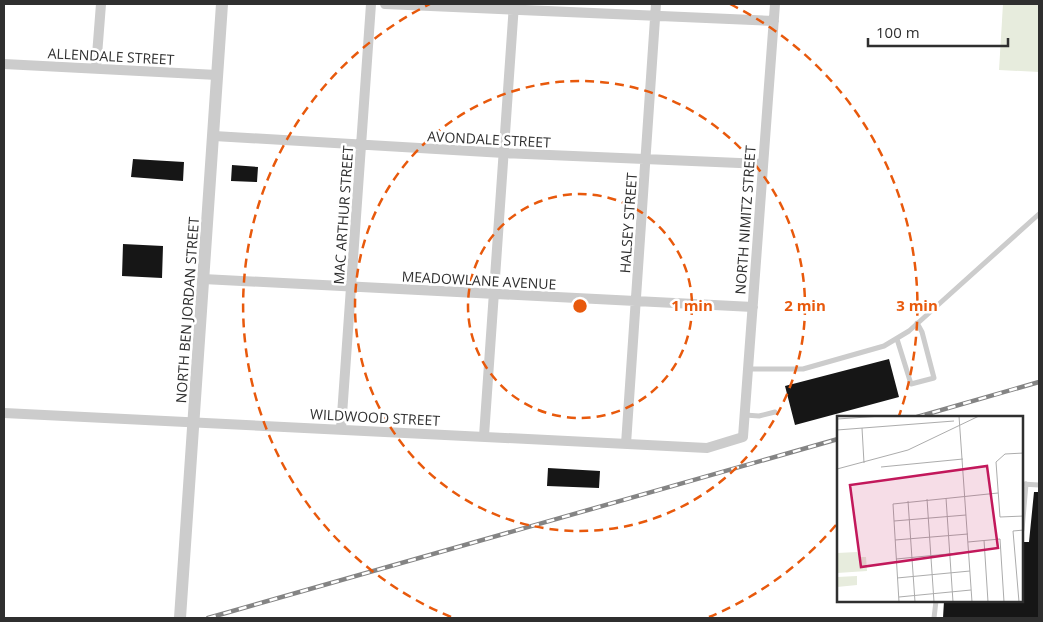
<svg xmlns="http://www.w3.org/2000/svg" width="1043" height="622" viewBox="0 0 1043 622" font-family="'Open Sans',sans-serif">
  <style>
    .green { fill: #e7ecdd }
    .building { fill: #161616 }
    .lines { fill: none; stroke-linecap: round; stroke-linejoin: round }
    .service { stroke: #ccc; stroke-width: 5 }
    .minor { stroke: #ccc; stroke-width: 10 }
    .tertiary { stroke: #ccc; stroke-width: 12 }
    .rail-casing { stroke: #848484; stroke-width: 4.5 }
    .rail { stroke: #fff; stroke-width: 2.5; stroke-dasharray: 8; stroke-linecap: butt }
    .ring { fill: none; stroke: #e8590c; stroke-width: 2.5; stroke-dasharray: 9 6 }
    .labels { text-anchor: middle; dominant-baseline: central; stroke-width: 5; stroke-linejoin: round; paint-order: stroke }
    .street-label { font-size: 14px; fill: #2f2f2f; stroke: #fff }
    .inset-road { fill: none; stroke: #acacac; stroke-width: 1 }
    .view { fill: #c2185b; fill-opacity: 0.15; stroke: #c2185b; stroke-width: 2.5 }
    .inset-edge { fill: none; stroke: #2f2f2f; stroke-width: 2.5 }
    .centre { fill: #e8590c; stroke: #fff; stroke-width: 2.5 }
    .ring-label { font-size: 15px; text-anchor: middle; font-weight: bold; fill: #e8590c; stroke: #fff; stroke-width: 5; stroke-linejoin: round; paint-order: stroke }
  </style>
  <rect width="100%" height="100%" fill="#fff"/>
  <path class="green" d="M 1003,4 L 1039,4 L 1039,72 L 999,70 Z"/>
  <path class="building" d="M 133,159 L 184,162 L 183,181 L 131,177 Z
    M 232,165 L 258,167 L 257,182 L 231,181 Z
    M 123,244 L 163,246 L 162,278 L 122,276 Z
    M 889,359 L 899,397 L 795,425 L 785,386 Z
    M 548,468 L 600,471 L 599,488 L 547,486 Z
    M 1034,492 L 1039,492 L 1039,618 L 943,618 L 944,601 L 1022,601 L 1022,542 L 1029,542 Z"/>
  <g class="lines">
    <path class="service" d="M 897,339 L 911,384 L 934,378 L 922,332 L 917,323
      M 749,369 L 803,369 L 884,346 L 909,331 L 1039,214
      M 745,415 L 759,416 L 775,412
      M 1022,484 L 1039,485
      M 1022,530 L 1026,484
      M 934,618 L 936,601"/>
    <path class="minor" d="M 385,4 L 774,21
      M 4,64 L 217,75
      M 96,68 L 101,4
      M 214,136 L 504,153 L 763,164
      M 203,279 L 753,307
      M 4,413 L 707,448 L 743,437 L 775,4
      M 341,429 L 371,4
      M 484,436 L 514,4
      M 626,444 L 656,4"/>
    <path class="tertiary" d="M 180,618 L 222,4"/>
    <g class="rail-casing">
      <path id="rail" d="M 917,417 L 1039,382
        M 208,618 L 838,439"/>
    </g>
    <use href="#rail" class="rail"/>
  </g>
  <g class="ring">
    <circle cx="580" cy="306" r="112"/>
    <circle cx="580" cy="306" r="225"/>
    <path d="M836 525A337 337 0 0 1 709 617M451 617A337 337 0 0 1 430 4M730 4A337 337 0 0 1 899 416"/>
  </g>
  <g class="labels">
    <g class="street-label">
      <text transform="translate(111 56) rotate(3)">ALLENDALE STREET</text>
      <text transform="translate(489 139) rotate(3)">AVONDALE STREET</text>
      <text transform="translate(343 215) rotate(-86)">MAC ARTHUR STREET</text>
      <text transform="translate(745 220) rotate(-86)">NORTH NIMITZ STREET</text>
      <text transform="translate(628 223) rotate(-86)">HALSEY STREET</text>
      <text transform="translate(479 280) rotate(3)">MEADOWLANE AVENUE</text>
      <text transform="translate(187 310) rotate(-86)">NORTH BEN JORDAN STREET</text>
      <text transform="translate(375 417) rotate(3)">WILDWOOD STREET</text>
    </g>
  </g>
  <g transform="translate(837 416)">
    <rect width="186" height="186" fill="#fff"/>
    <path d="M 20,136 L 23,141 L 29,141 L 30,155 L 0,157 L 0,137 ZM 20,160 L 20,169 L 0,171 L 0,161 Z" fill="#e7ecdd"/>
    <path class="inset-road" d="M 122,0 L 135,186M 0,3 L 45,0M 25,12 L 27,47M 0,14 L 117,5M 187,37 L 168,38 L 159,46 L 163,101 L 187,100M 44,51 L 126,43M 0,53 L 71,34 L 142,0M 109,82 L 116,186M 90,83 L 97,186M 71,85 L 78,186M 57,105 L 129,99M 58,124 L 131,118M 147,124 L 151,186M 131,126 L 163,123 L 167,186M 59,143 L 132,136M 60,162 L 133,155M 62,181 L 134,174M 62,186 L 56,88 L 161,77M 182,186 L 176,115 L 187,114"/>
    <path class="view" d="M 150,50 L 161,132 L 24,151 L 13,69 Z"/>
    <rect width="186" height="186" class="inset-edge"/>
  </g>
  <circle cx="580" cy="306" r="8" class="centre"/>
  <g class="ring-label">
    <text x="692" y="311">1 min</text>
    <text x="805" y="311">2 min</text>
    <text x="917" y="311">3 min</text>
  </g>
  <rect width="1043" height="622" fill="none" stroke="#2f2f2f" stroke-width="10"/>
  <path d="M868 38v8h140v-8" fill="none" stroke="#2f2f2f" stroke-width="2.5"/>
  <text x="876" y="38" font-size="15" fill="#2f2f2f" stroke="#ffffff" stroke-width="4" paint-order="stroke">100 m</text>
</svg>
